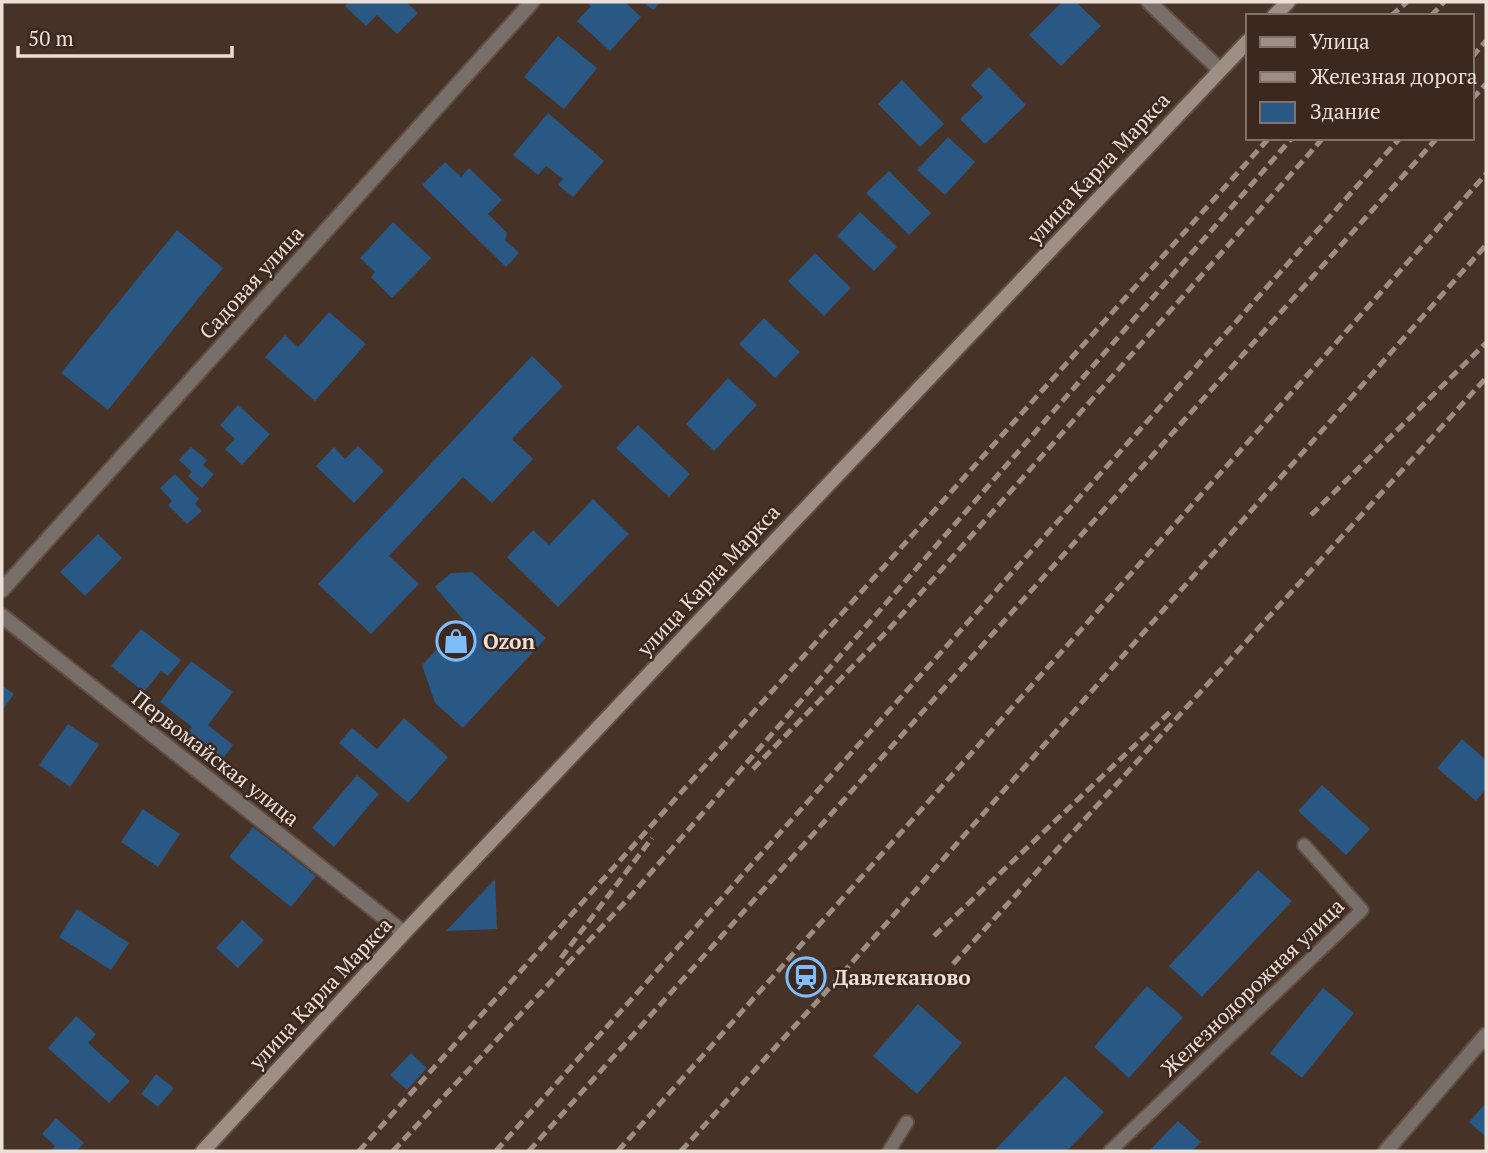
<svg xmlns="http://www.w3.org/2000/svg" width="1488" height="1153" viewBox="0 0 1488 1153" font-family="'PT Serif',serif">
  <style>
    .building { fill: #285883 }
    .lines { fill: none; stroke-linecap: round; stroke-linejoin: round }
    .lane-casing { stroke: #614e43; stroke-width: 16 }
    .street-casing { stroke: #614e43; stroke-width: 18 }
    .secondary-casing { stroke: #614e43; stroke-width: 18 }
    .lane { stroke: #796f6a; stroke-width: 12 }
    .street { stroke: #796f6a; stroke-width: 14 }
    .secondary { stroke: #9e8f86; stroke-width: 14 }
    .rail { stroke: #9d8d84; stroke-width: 5; stroke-dasharray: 10 5; stroke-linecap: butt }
    .labels { text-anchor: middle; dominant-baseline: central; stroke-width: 5; stroke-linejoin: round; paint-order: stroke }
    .street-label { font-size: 21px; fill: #ecdfd8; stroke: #3b281e }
    .poi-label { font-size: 21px; font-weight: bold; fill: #ecdfd8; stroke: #3b281e; text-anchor: start }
  </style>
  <rect width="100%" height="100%" fill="#463227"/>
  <path class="building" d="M 349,2 L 406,2 L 418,13 L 397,34 L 377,15 L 366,26 L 345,6 Z
    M 586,2 L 625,2 L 641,17 L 610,51 L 577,21 L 591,6 Z
    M 643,2 L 661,2 L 653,10 Z
    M 1062,2 L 1076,2 L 1101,26 L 1061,66 L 1029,35 Z
    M 558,36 L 597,68 L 564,109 L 524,77 Z
    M 989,67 L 1026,105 L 985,144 L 960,119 L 983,97 L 971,85 Z
    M 902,80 L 944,124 L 920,147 L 878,104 Z
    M 548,113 L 604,161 L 573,197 L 558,185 L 563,179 L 546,166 L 538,175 L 513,155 Z
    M 948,137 L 975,162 L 945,195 L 917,170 Z
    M 445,162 L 461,177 L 469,168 L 502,200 L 488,214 L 507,233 L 505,240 L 519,253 L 506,267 L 422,185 Z
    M 889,171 L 931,213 L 909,235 L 866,193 Z
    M 860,212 L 897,247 L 874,271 L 837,236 Z
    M 393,222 L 431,258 L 392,298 L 371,277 L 375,272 L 360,258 Z
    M 177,230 L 223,268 L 108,410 L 61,373 Z
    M 815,253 L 851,288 L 824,316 L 788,281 Z
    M 329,312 L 366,344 L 315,401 L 265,357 L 285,335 L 298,347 Z
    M 764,318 L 800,352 L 775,378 L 739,344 Z
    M 532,356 L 563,386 L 512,439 L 533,459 L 492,503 L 463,477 L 389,556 L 419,584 L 371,634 L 318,584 Z
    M 728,378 L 757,405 L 714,451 L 686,424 Z
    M 238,405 L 270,434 L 242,465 L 225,449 L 235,439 L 220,425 Z
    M 638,425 L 690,474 L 669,497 L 616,448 Z
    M 358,446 L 384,471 L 354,503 L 316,466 L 334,447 L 345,459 Z
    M 191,447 L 207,460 L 203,465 L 214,474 L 202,488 L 188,476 L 192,472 L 179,460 Z
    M 175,474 L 199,499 L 195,504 L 202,511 L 187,524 L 168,505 L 172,501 L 160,488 Z
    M 593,499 L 629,534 L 558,607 L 507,557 L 533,530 L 549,545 Z
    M 98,534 L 122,558 L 85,596 L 60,572 Z
    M 472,572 L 546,638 L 463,728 L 435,703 L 422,665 L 464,621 L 435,587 L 451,573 Z
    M 141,629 L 181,660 L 168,676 L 161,671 L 144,692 L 111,666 Z
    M 191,661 L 233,692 L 208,725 L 233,745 L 219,764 L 184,737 L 192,727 L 160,702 Z
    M 2,685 L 14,694 L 2,711 Z
    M 404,718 L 448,757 L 408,803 L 339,743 L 352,728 L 377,749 Z
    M 68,724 L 99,745 L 70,787 L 39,765 Z
    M 1462,739 L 1486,760 L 1486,789 L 1476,801 L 1437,768 Z
    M 357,775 L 379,794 L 334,847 L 312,828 Z
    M 1322,785 L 1370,829 L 1346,855 L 1298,811 Z
    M 143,809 L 180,834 L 158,867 L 121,842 Z
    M 253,827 L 316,876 L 291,907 L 229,857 Z
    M 1258,870 L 1292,901 L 1202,997 L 1169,966 Z
    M 495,879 L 497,929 L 446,931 Z
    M 77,909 L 129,943 L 111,970 L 59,937 Z
    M 242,920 L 264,940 L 238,968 L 216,948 Z
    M 1147,986 L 1183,1017 L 1129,1078 L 1094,1047 Z
    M 1323,988 L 1354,1013 L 1302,1078 L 1270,1053 Z
    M 918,1004 L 962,1043 L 917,1094 L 873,1056 Z
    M 76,1016 L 96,1034 L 88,1043 L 130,1081 L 109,1103 L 48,1048 Z
    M 411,1053 L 427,1068 L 407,1090 L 390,1075 Z
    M 156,1074 L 174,1088 L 158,1107 L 141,1094 Z
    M 1065,1076 L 1104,1112 L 1067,1151 L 994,1151 Z
    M 1486,1103 L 1486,1137 L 1469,1122 Z
    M 56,1118 L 84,1143 L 77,1151 L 50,1151 L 55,1146 L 42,1134 Z
    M 1178,1121 L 1201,1142 L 1192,1151 L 1149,1151 Z"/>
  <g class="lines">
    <g class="lane-casing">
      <path id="lane" d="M 889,1151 L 907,1122
        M 1110,1151 L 1362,910 L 1304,845"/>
    </g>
    <g class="street-casing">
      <path id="street" d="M 1149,2 L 1220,70
        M 2,590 L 532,2
        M 2,616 L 404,933
        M 1386,1151 L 1486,1035"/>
    </g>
    <g class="secondary-casing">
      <path id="secondary" d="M 1274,16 L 1288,2
        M 203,1151 L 404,933 L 1248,41"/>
    </g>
    <use href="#lane" class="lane"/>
    <use href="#street" class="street"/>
    <use href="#secondary" class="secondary"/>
    <path class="rail" d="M 1391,16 L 1407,2
      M 1431,16 L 1444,2
      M 1472,57 L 1486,41
      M 1472,99 L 1486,84
      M 1311,515 L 1486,343
      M 753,769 L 889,629 L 1323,138
      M 934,936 L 1170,712
      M 561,958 L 652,838
      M 953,964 L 1486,378
      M 359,1151 L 1269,138
      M 393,1151 L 627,900 L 1292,138
      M 496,1151 L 1400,138
      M 529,1151 L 1437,138
      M 618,1151 L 1486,174
      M 681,1151 L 824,994 L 1486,245"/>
  </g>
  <defs>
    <g id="shop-ring" transform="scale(2.0125)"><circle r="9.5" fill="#3b281e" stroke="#7fbdfa" stroke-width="1.5"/><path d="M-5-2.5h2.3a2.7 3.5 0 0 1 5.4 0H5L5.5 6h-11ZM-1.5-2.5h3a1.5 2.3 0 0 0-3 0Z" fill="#7fbdfa"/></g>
    <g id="station-ring" transform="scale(2.0125)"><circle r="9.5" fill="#3b281e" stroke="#7fbdfa" stroke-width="1.5"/><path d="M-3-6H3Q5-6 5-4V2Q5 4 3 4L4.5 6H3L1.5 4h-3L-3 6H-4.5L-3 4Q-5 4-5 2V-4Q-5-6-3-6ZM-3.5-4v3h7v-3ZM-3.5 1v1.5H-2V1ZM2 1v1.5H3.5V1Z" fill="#7fbdfa"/></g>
  </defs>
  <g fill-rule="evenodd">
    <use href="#shop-ring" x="456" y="641"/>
    <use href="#station-ring" x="806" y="977"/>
  </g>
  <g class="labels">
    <g class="street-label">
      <text transform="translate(1098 168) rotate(-47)">улица Карла Маркса</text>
      <text transform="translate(251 282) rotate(-48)">Садовая улица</text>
      <text transform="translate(708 580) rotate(-47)">улица Карла Маркса</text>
      <text transform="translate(216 758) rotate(38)">Первомайская улица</text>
      <text transform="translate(1252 987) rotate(-44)">Железнодорожная улица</text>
      <text transform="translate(320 993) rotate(-47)">улица Карла Маркса</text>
    </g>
    <g class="poi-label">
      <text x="483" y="641">Ozon</text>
      <text x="833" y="977">Давлеканово</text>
    </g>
  </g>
  <rect width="1488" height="1153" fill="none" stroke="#ecdfd8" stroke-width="7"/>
  <rect x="1246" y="14" width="228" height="126" fill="#3b281e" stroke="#827168" stroke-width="2"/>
  <rect x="1260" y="37" width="35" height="10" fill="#9e8f86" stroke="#827168" stroke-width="2"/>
  <text x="1310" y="49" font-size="21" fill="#ecdfd8">Улица</text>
  <rect x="1260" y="72" width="35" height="10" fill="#9d8d84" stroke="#827168" stroke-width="2"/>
  <text x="1310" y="84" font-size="21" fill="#ecdfd8">Железная дорога</text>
  <rect x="1260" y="102" width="35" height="21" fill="#285883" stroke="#827168" stroke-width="2"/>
  <text x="1310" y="119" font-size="21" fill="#ecdfd8">Здание</text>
  <path d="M18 46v10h214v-10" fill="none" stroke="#ecdfd8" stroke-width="3.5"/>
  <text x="28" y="46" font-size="21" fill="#ecdfd8" stroke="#3b281e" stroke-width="5" paint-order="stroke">50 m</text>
</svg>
